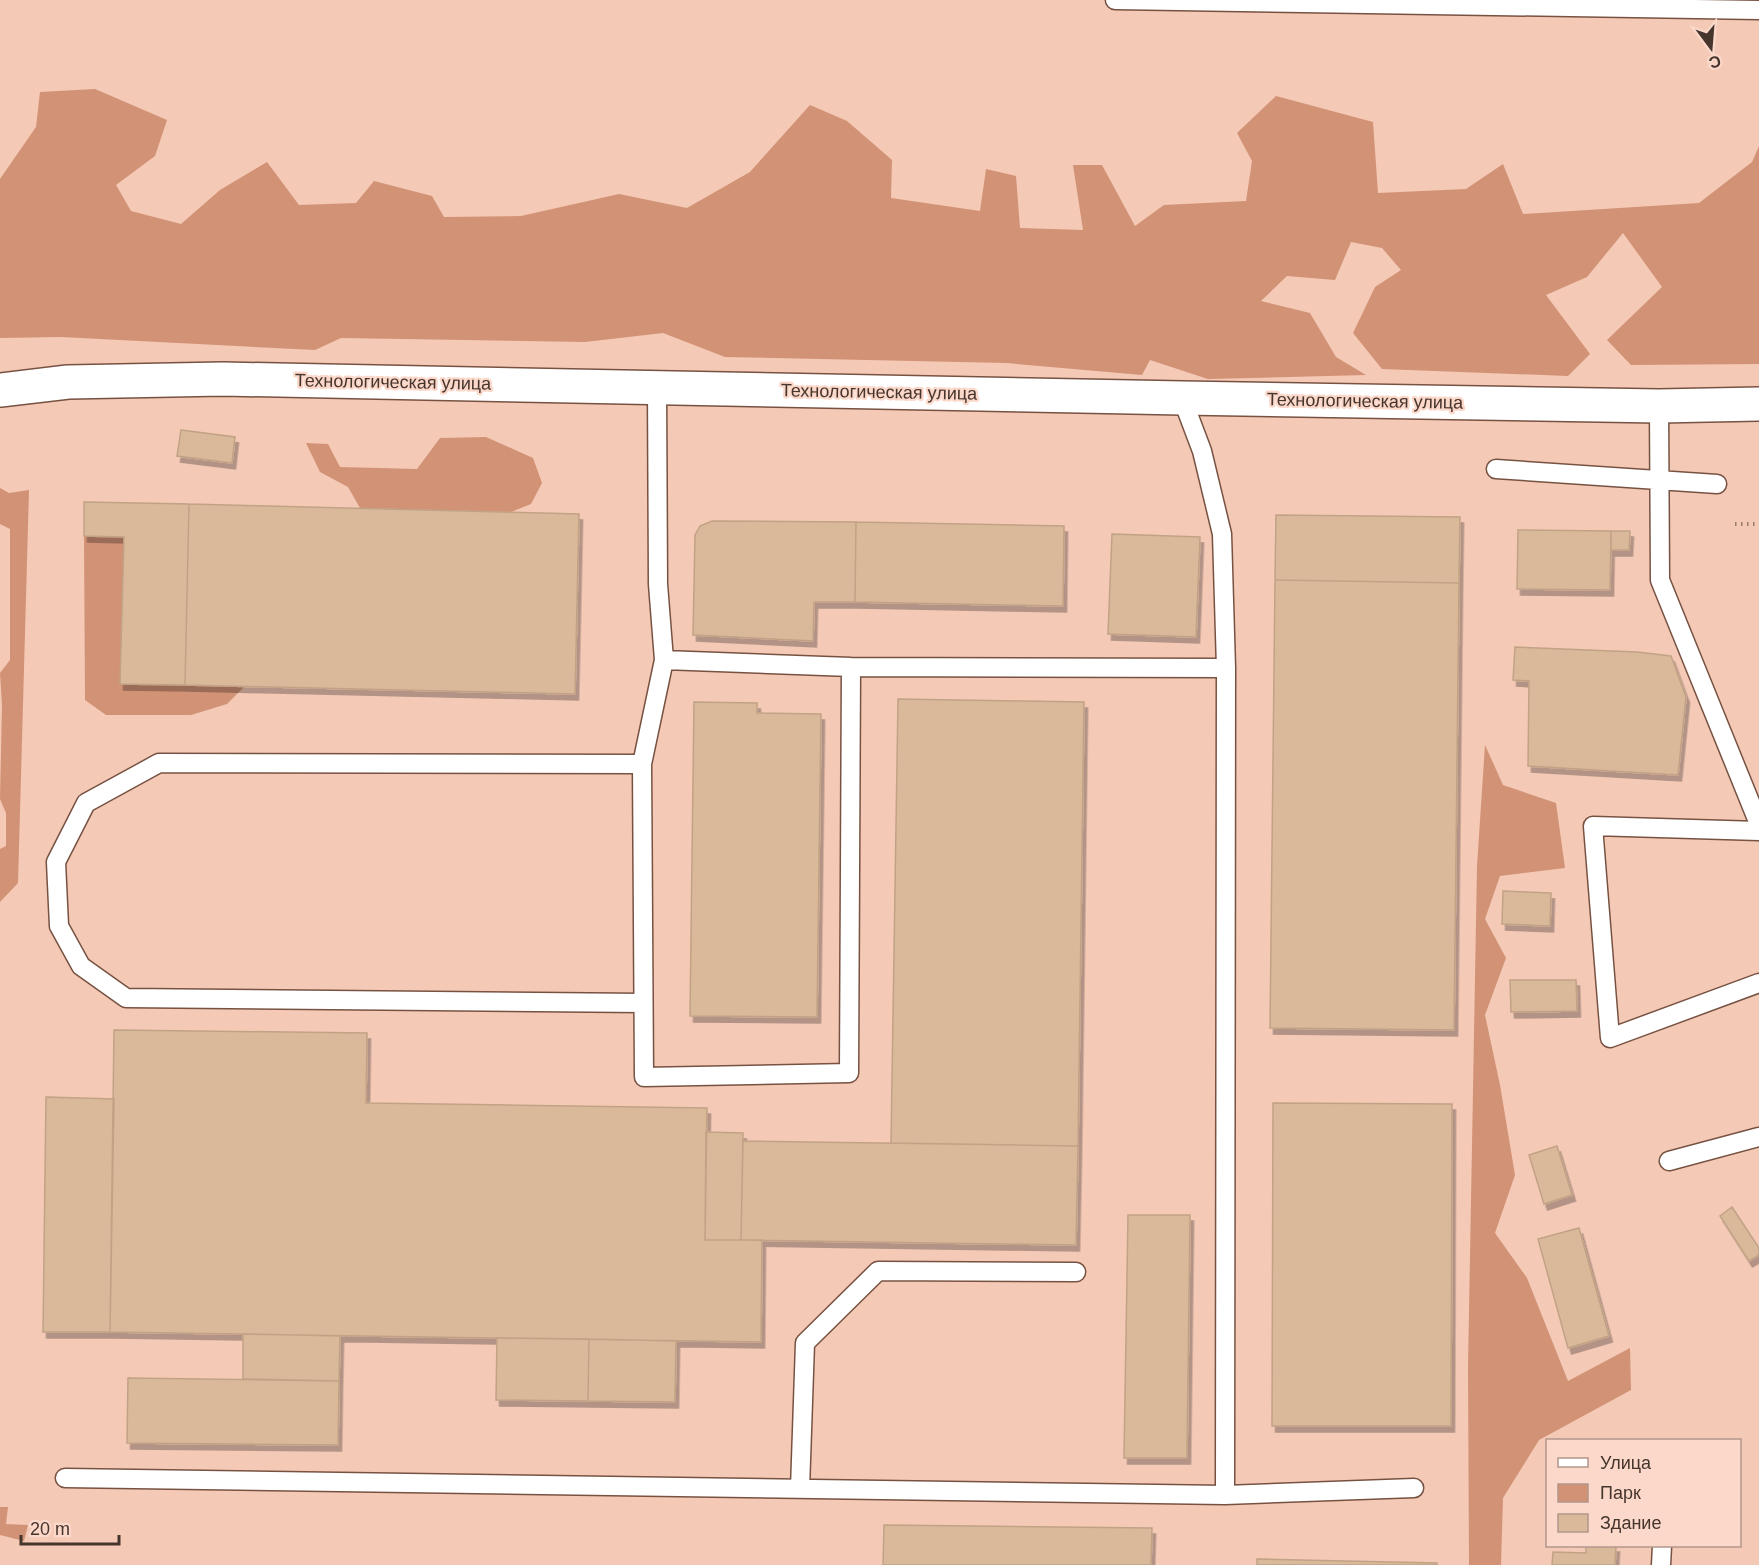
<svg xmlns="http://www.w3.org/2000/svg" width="1759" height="1565" viewBox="0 0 1759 1565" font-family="Arial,sans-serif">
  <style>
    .green { fill: #d29275 }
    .building { fill: #dab99b; stroke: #c2a285; stroke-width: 1.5; filter: url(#shadow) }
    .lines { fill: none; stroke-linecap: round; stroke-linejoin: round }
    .lane-casing { stroke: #775242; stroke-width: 21 }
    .street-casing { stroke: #775242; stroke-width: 36 }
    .path { stroke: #9a7c6f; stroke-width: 4; stroke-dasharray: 1.5 4.5; stroke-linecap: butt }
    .lane { stroke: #fff; stroke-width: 18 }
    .street { stroke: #fff; stroke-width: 33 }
    .labels { text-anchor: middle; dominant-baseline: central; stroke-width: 4.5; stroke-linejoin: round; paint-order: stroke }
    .street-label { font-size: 18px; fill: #46352d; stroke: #fbd8c9 }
  </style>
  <defs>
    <filter id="shadow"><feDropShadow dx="3.5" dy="6" stdDeviation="0" flood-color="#0004"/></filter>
  </defs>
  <rect width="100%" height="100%" fill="#f4c9b6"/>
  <path class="green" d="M 95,89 L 167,120 L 155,156 L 116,185 L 131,211 L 181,224 L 220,190 L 267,162 L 299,205 L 356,203 L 374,181 L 432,196 L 444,217 L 521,216 L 619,194 L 687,208 L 750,172 L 810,105 L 847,121 L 892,160 L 891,198 L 980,211 L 986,169 L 1016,176 L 1020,228 L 1083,230 L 1073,165 L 1102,165 L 1135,226 L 1164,205 L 1246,201 L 1252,161 L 1237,133 L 1276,96 L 1373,122 L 1378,193 L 1466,189 L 1503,164 L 1523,214 L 1699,203 L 1752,162 L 1759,146 L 1759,364 L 1631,365 L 1607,340 L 1662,287 L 1623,233 L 1587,277 L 1546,295 L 1590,354 L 1568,376 L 1382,369 L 1353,333 L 1375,287 L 1401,270 L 1382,248 L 1351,242 L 1335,280 L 1287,276 L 1261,301 L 1310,313 L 1336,357 L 1366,375 L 1208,379 L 1150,360 L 1142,375 L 1006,363 L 725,357 L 663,333 L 585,342 L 341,338 L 315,350 L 61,337 L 0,338 L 0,179 L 36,127 L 40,92 Z
    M 486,437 L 533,458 L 542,483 L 531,504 L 511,512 L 360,508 L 348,487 L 320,472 L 306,443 L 328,444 L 340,467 L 417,469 L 440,438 Z
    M 0,488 L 9,493 L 29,490 L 18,883 L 0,902 L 0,849 L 6,846 L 6,813 L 0,799 L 2,705 L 0,673 L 10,660 L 10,529 L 0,524 Z
    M 84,536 L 124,537 L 121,684 L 244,687 L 227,704 L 191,715 L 106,715 L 85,700 Z
    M 1485,745 L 1503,785 L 1556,803 L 1565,868 L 1500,876 L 1485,919 L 1506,958 L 1485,1015 L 1500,1085 L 1515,1175 L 1495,1233 L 1527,1278 L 1568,1381 L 1630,1348 L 1631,1390 L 1539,1440 L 1503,1498 L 1501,1565 L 1469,1565 L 1468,1367 L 1473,1090 L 1477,866 Z
    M 0,1507 L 8,1507 L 6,1524 L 28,1525 L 24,1541 L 0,1535 Z"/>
  <path class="building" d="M 181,430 L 235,437 L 232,463 L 177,456 Z
    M 84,502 L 189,504 L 185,685 L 120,684 L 124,537 L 84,536 Z
    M 189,504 L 579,514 L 575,694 L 185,685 Z
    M 1276,515 L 1460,517 L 1459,583 L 1275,580 Z
    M 712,521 L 856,522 L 855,602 L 814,602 L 813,641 L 693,635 L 695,535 L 700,526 Z
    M 856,522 L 1064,526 L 1063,606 L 855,602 Z
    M 1518,530 L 1611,531 L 1610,590 L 1517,589 Z
    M 1611,531 L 1630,531 L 1629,550 L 1611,550 Z
    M 1112,534 L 1200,537 L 1196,637 L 1108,634 Z
    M 1275,580 L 1459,583 L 1454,1030 L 1270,1028 Z
    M 1515,647 L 1637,652 L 1671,656 L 1686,697 L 1678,775 L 1528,766 L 1529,681 L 1513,680 Z
    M 898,699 L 1084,702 L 1078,1146 L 891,1143 Z
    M 694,702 L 757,703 L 757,713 L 821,714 L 817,1017 L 690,1016 Z
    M 1503,891 L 1551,893 L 1550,926 L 1502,924 Z
    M 1510,980 L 1576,980 L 1577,1011 L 1511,1012 Z
    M 114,1030 L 367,1033 L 366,1103 L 707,1108 L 705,1240 L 762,1240 L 761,1342 L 110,1332 Z
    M 46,1097 L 114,1099 L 110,1332 L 43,1332 Z
    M 1273,1103 L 1452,1104 L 1451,1426 L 1272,1426 Z
    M 706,1132 L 743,1133 L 741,1240 L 705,1240 Z
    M 743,1141 L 1078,1146 L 1076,1245 L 741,1240 Z
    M 1557,1146 L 1572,1195 L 1544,1204 L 1529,1155 Z
    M 1732,1207 L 1759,1248 L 1759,1255 L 1749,1261 L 1720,1216 Z
    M 1128,1215 L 1190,1215 L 1187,1458 L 1124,1458 Z
    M 1579,1228 L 1609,1336 L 1568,1348 L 1538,1239 Z
    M 243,1334 L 340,1336 L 339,1381 L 243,1379 Z
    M 497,1338 L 589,1339 L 588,1401 L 496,1400 Z
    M 589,1339 L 676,1341 L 675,1402 L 588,1401 Z
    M 128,1378 L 339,1381 L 338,1445 L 127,1443 Z
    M 884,1525 L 1152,1528 L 1151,1565 L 883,1565 Z
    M 1586,1546 L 1616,1546 L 1615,1565 L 1552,1565 L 1553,1552 L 1586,1553 Z
    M 1257,1559 L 1437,1563 L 1437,1565 L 1257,1565 Z"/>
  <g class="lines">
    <g class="lane-casing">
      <path id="lane" d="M 1115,0 L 1759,10
        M 657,388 L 658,584 L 664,660 L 642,764 L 644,1077 L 849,1073 L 851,667
        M 1182,398 L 1202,451 L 1222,534 L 1226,668 L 1225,1495
        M 1659,406 L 1660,580 L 1759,824
        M 1496,469 L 1717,484
        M 664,660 L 851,667 L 1226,668
        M 642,764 L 159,763 L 86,803 L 56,862 L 59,926 L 81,966 L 126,998 L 643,1003
        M 1759,831 L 1593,826 L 1610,1038 L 1759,983
        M 1669,1161 L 1759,1137
        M 65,1478 L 1225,1495 L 1414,1488
        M 800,1489 L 805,1343 L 878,1271 L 1076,1272
        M 1661,1565 L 1662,1546"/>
    </g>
    <g class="street-casing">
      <path id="street" d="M 0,390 L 68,382 L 223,379 L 1182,398 L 1659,406 L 1759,404"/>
    </g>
    <path class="path" d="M 1735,524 L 1759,524"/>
    <use href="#lane" class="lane"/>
    <use href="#street" class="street"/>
  </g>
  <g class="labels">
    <g class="street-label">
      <text transform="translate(393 382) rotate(1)">Технологическая улица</text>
      <text transform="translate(879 392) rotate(1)">Технологическая улица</text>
      <text transform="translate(1365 401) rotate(1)">Технологическая улица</text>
    </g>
  </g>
  <rect x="1546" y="1439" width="195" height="108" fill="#fbd8c9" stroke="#b3978b" stroke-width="1.5"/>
  <rect x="1558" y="1458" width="30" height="9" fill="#ffffff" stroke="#b3978b" stroke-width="1.5"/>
  <text x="1600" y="1469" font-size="18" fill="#46352d">Улица</text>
  <rect x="1558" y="1484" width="30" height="18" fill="#d29275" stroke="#b3978b" stroke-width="1.5"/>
  <text x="1600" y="1499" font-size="18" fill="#46352d">Парк</text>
  <rect x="1558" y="1514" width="30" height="18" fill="#dab99b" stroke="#b3978b" stroke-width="1.5"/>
  <text x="1600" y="1529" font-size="18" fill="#46352d">Здание</text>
  <g transform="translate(1711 48) rotate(164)" stroke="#fbd8c9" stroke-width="4.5" paint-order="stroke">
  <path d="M0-4.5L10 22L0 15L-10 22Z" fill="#46352d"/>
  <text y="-9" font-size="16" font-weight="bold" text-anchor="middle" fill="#46352d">С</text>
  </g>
  <path d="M21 1535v9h98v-9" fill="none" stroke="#46352d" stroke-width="3"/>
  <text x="30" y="1535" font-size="18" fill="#46352d" stroke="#fbd8c9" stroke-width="4.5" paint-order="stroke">20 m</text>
</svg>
